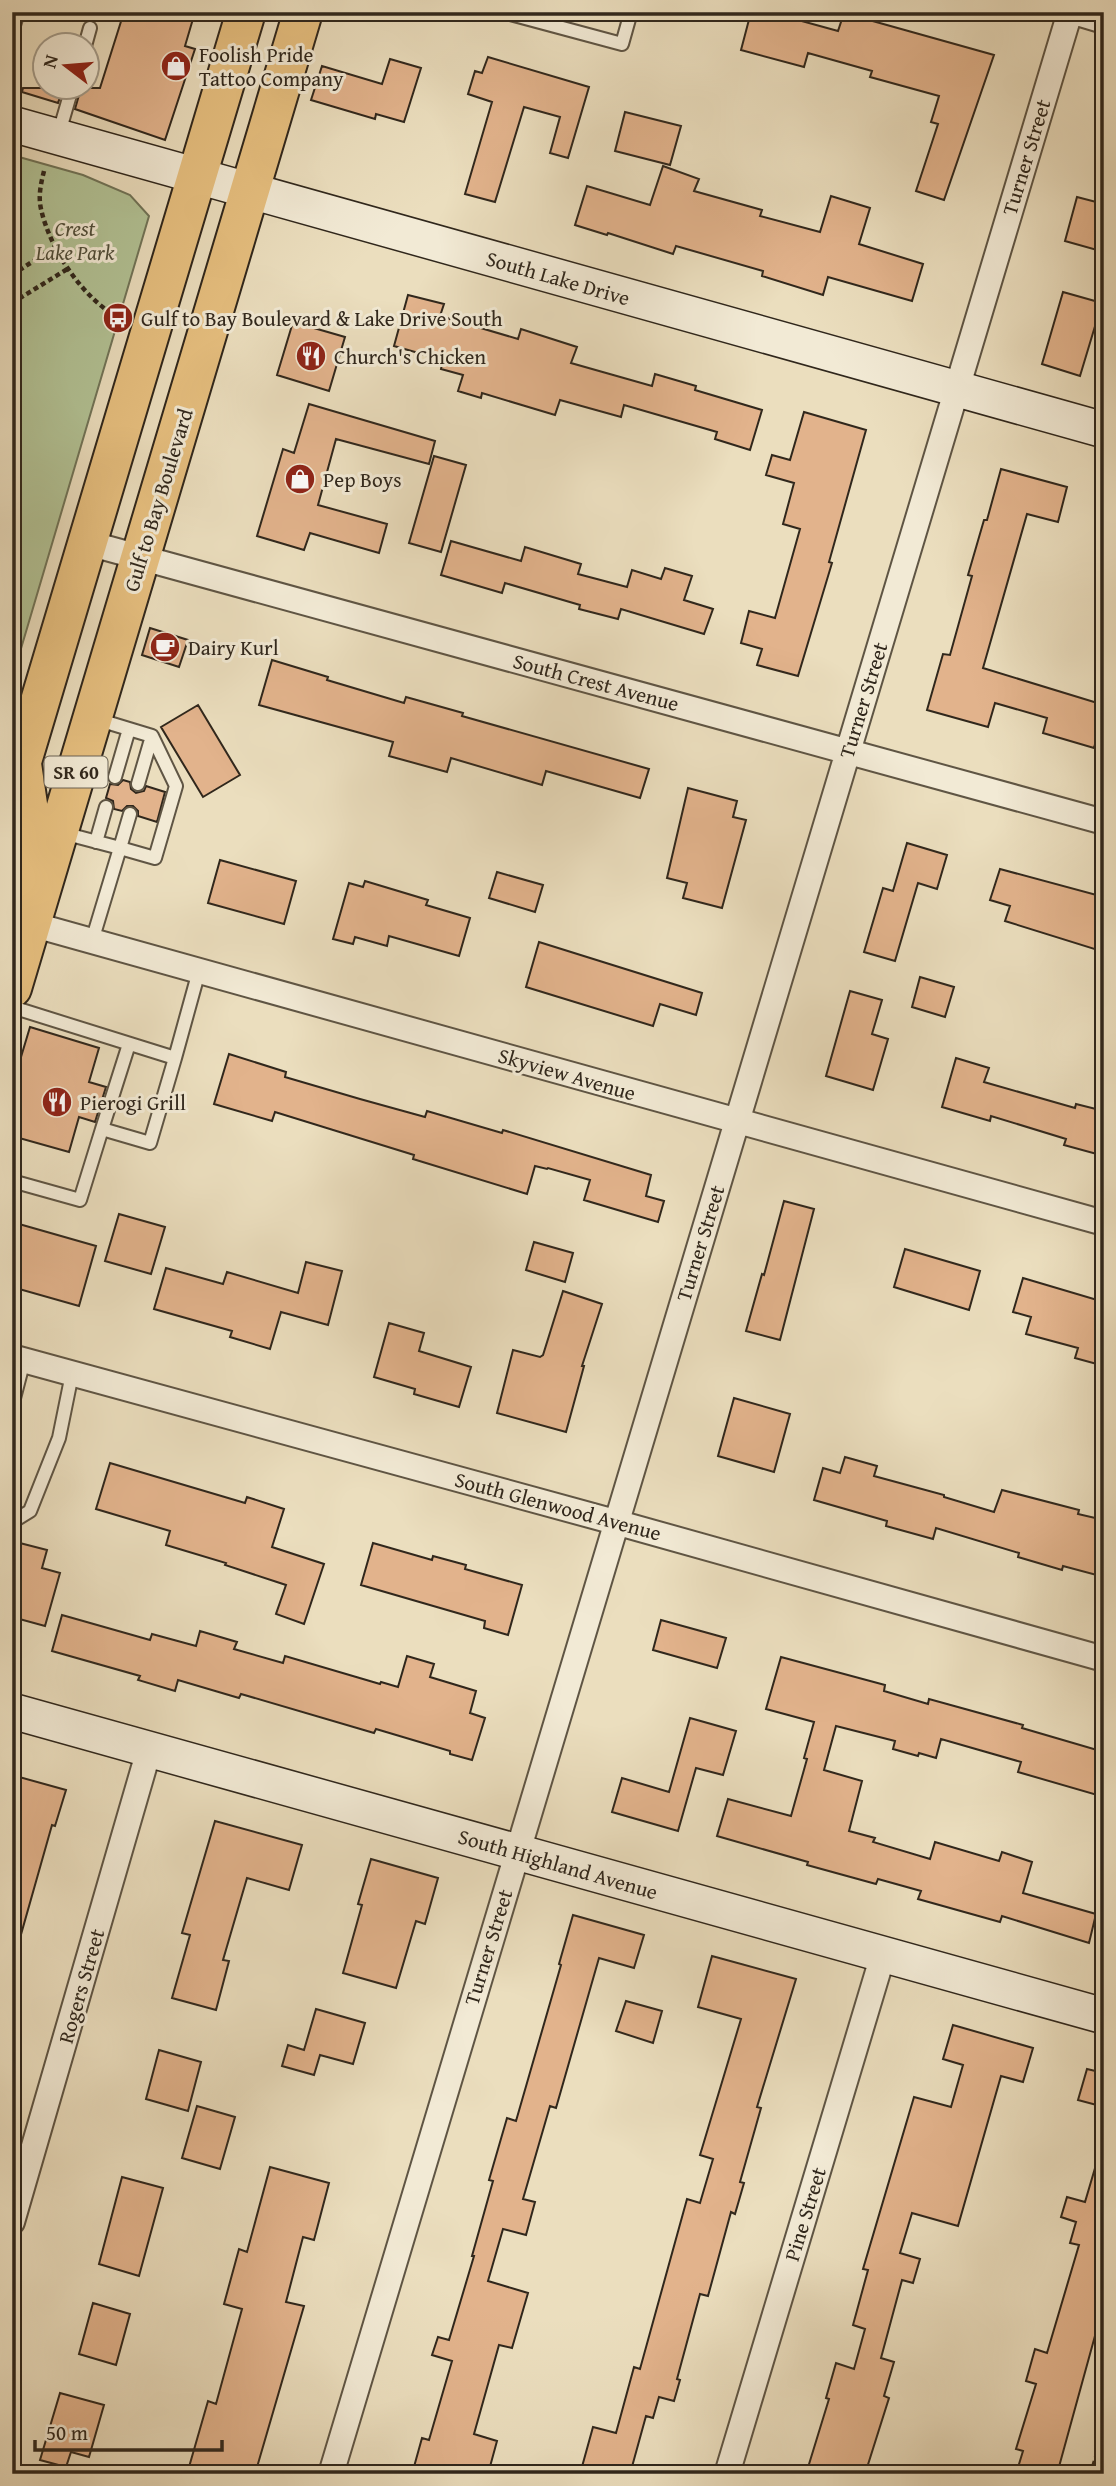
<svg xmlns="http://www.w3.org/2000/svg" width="1116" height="2486" viewBox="0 0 1116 2486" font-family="'Gentium Book Plus',serif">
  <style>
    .green { fill: #b2c295; stroke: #717458; stroke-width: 2 }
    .building { fill: #e2b38c; stroke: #30271c; stroke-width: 2 }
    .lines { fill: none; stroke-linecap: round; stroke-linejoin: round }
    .lane-casing { stroke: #5f5544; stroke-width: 16 }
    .street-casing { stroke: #5f5544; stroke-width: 28 }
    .secondary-casing { stroke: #30271c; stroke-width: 38 }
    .primary-casing { stroke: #30271c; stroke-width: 42 }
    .path { stroke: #30271c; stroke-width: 4.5; stroke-dasharray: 5 3.5; stroke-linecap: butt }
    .lane { stroke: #f2ead5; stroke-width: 12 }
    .street { stroke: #f2ead5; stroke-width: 24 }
    .secondary { stroke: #f2ead5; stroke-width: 35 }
    .primary { stroke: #e6bf7f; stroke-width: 38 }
    .labels { text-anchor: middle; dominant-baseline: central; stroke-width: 6; stroke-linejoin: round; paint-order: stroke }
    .shield { fill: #f2ead5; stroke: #6a6254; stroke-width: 2 }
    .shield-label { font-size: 19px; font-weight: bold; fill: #30271c }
    .poi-label { font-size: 21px; fill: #30271c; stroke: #f2ead5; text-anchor: start }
    .street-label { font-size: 21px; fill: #30271c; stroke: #f2ead5 }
    .park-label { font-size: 21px; font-style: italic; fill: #504e3a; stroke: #f2ead5 }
  </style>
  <rect width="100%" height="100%" fill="#ebdebe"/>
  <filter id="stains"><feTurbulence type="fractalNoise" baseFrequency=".00286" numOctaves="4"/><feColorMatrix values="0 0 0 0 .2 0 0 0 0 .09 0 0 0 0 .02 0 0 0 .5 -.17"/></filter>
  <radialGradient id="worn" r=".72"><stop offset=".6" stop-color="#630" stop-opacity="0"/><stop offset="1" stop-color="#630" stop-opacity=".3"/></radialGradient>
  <path class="green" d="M 12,155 L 83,175 L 130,195 L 149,216 L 12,679 Z"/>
  <path class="building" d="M 124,12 L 195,12 L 185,46 L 195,49 L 165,140 L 75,109 L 81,88 L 100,88 Z
    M 751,12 L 769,12 L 838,31 L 844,13 L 994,55 L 944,200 L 916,191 L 938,124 L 931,122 L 939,96 L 870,77 L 872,71 L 808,53 L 804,67 L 741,50 Z
    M 488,57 L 589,87 L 568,158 L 550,153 L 560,117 L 524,107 L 495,202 L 465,194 L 492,102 L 468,94 L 475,71 L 482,73 Z
    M 390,59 L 421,68 L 404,122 L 376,114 L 375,119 L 311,100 L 322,66 L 382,84 Z
    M 23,88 L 63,88 L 58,103 L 22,92 Z
    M 625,112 L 681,126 L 670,165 L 615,151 Z
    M 663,166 L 699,179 L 694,191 L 762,210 L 760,216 L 820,232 L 831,196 L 870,208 L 859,244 L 923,264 L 912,301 L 828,277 L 823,295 L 762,276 L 763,271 L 676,246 L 673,254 L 608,233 L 607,235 L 575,225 L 587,186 L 650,205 Z
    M 1077,197 L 1104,204 L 1104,252 L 1065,241 Z
    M 1063,292 L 1102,303 L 1080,376 L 1042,364 Z
    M 408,295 L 444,304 L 440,316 L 518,339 L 521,329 L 577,347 L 571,363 L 652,386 L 655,374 L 696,386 L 695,390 L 762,410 L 750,450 L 715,439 L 717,432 L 624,405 L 621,417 L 560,400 L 555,415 L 482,393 L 481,398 L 458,391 L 463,375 L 441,369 L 443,360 L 394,346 Z
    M 293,322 L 345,337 L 329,391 L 277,375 Z
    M 309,404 L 435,441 L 429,464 L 336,439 L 318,505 L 387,524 L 379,553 L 310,533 L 304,550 L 257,536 L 283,449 L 294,453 Z
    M 804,412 L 866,430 L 829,562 L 832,563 L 798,676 L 757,665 L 762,649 L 741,643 L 749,611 L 775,618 L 800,529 L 783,524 L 794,483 L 766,475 L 772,455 L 790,460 Z
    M 434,456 L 466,465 L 441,552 L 409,543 Z
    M 1001,469 L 1067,487 L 1058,522 L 1027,514 L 983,668 L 1104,705 L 1104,727 L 1100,726 L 1094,748 L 1043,733 L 1047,718 L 995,703 L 988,727 L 927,710 L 943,654 L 950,655 L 972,576 L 968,575 L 984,520 L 987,520 Z
    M 451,541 L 521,561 L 525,547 L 581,564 L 578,574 L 627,587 L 632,570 L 661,579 L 665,568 L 692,576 L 684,600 L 713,609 L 704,634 L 621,609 L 618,619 L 579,609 L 580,605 L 505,583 L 502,593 L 441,575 Z
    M 150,628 L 188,640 L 179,667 L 142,655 Z
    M 272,660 L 328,677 L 327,680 L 404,703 L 406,697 L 463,713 L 462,716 L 649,769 L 640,798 L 546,771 L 542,785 L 451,758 L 447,772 L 389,756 L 393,742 L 259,705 Z
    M 198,705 L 240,775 L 203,797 L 161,727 Z
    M 123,780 L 130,782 L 131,789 L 136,793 L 144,791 L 146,786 L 165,792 L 157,822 L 138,816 L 138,811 L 133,806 L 127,806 L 122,811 L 114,809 L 113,801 L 106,798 L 110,784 L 118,785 Z
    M 688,788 L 737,801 L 733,817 L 746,820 L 722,908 L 683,898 L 687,883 L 667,878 Z
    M 907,843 L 947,855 L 937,889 L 918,883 L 895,961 L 864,952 L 883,888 L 893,891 Z
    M 220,860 L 296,881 L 284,924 L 208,903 Z
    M 1000,869 L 1104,897 L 1104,952 L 1005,921 L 1010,906 L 990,900 Z
    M 497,872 L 543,885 L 535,912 L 489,898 Z
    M 365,881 L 428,900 L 426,905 L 470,918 L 459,956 L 389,936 L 387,946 L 355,937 L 353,944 L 333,939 L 349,883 L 363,887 Z
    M 539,942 L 702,993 L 696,1015 L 660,1004 L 653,1026 L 526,987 Z
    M 920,977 L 954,987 L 945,1017 L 912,1007 Z
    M 850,991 L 882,1000 L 872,1034 L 888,1039 L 873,1090 L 826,1076 Z
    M 30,1027 L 99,1048 L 89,1082 L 106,1087 L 95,1122 L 79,1117 L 69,1152 L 12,1136 L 12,1087 Z
    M 229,1054 L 286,1072 L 285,1077 L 360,1099 L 425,1117 L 427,1111 L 502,1133 L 503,1130 L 651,1175 L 646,1196 L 664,1201 L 658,1222 L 584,1200 L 590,1180 L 548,1168 L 547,1169 L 535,1166 L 527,1194 L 413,1159 L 414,1155 L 275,1112 L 272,1121 L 214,1104 Z
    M 956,1058 L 989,1068 L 984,1082 L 1075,1108 L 1076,1104 L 1104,1111 L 1104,1156 L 1064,1145 L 1066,1139 L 991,1116 L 990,1121 L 942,1107 Z
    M 784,1201 L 814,1209 L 780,1340 L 746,1331 L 762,1274 L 764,1275 Z
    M 119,1214 L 165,1227 L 151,1274 L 105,1261 Z
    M 12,1222 L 96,1246 L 79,1306 L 12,1287 Z
    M 534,1242 L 573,1253 L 565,1282 L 526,1270 Z
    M 905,1249 L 980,1271 L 969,1310 L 894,1287 Z
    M 306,1262 L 342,1271 L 328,1325 L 281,1312 L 270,1349 L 230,1337 L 232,1331 L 154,1309 L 166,1268 L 223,1284 L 227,1272 L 298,1293 Z
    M 1023,1278 L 1104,1302 L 1104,1366 L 1075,1358 L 1078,1348 L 1026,1334 L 1031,1317 L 1013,1312 Z
    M 563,1291 L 602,1304 L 582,1366 L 584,1366 L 566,1432 L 497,1413 L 513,1350 L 540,1357 L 543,1355 Z
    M 389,1323 L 424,1333 L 419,1351 L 471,1367 L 459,1407 L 414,1394 L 415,1389 L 374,1377 Z
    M 734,1398 L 790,1414 L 774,1472 L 718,1456 Z
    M 845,1457 L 877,1466 L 874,1476 L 944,1495 L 944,1497 L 994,1512 L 1002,1490 L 1079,1510 L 1078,1514 L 1104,1520 L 1104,1577 L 1063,1566 L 1062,1570 L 1018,1557 L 1019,1553 L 936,1528 L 933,1539 L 886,1526 L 887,1521 L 814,1500 L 823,1468 L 840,1473 Z
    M 110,1463 L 245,1503 L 247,1497 L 284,1509 L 272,1547 L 324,1564 L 304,1624 L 276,1614 L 286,1585 L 225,1565 L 226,1563 L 166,1545 L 170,1531 L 96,1509 Z
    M 12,1541 L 47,1550 L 42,1568 L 60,1573 L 45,1626 L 12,1617 Z
    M 373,1543 L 432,1560 L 433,1556 L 466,1565 L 465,1569 L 522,1585 L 508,1635 L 484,1628 L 485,1621 L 361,1585 Z
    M 62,1615 L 150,1640 L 152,1634 L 196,1646 L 200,1631 L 237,1642 L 234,1649 L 283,1663 L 285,1656 L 380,1684 L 381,1682 L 398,1687 L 407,1656 L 434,1664 L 430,1677 L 476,1691 L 470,1713 L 485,1718 L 472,1760 L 450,1754 L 450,1751 L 376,1729 L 374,1733 L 241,1694 L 239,1698 L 178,1680 L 175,1691 L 138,1680 L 140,1676 L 52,1651 Z
    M 661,1620 L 726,1638 L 717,1668 L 653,1650 Z
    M 781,1657 L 885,1685 L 884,1691 L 928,1704 L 929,1699 L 1023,1725 L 1022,1728 L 1104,1752 L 1104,1797 L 1018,1772 L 1021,1762 L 941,1739 L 936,1758 L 919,1753 L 918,1756 L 893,1749 L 895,1741 L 836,1726 L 824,1770 L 862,1781 L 849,1831 L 875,1838 L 873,1842 L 930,1859 L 935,1842 L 999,1861 L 1002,1852 L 1032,1862 L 1023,1893 L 1096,1914 L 1089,1943 L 1002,1916 L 1000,1922 L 918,1899 L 921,1891 L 878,1879 L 876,1884 L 807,1865 L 808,1862 L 717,1836 L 728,1799 L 791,1816 L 807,1759 L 804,1758 L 814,1722 L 766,1709 Z
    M 690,1718 L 736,1731 L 723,1775 L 696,1768 L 678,1831 L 612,1812 L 622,1778 L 669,1792 Z
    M 12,1775 L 66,1790 L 55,1826 L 52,1825 L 18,1945 L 12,1944 Z
    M 215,1821 L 302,1845 L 289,1890 L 247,1878 L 223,1960 L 229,1961 L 216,2010 L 172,1998 L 190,1935 L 182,1933 Z
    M 371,1859 L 438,1878 L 425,1924 L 416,1921 L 396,1988 L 343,1973 L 362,1905 L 358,1904 Z
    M 573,1915 L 644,1935 L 634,1968 L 599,1958 L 556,2108 L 550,2106 L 523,2199 L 535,2202 L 526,2235 L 503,2229 L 488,2281 L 528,2293 L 512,2348 L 499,2345 L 474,2434 L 497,2441 L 488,2474 L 412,2474 L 422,2438 L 429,2440 L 452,2361 L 432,2355 L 438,2337 L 449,2340 L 474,2256 L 472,2256 L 493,2181 L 489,2180 L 507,2118 L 516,2121 L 561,1965 L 559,1964 Z
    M 712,1956 L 796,1979 L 757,2107 L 761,2108 L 740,2182 L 744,2183 L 735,2214 L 731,2212 L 708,2296 L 700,2294 L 677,2379 L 680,2380 L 674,2401 L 659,2397 L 653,2418 L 646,2416 L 630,2474 L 580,2474 L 593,2427 L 616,2433 L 634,2367 L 640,2369 L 687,2199 L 700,2203 L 713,2159 L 700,2155 L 741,2019 L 698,2007 Z
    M 626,2001 L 662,2011 L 653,2043 L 616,2031 Z
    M 316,2009 L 365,2023 L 353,2064 L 320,2055 L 314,2075 L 282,2066 L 288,2045 L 304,2050 Z
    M 953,2025 L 1033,2048 L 1023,2082 L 1001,2076 L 958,2226 L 912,2213 L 900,2253 L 920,2259 L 913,2283 L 902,2280 L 881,2358 L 894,2362 L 884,2396 L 889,2398 L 865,2474 L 806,2474 L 829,2399 L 826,2398 L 836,2363 L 854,2369 L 865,2329 L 853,2325 L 868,2270 L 863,2269 L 914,2097 L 951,2107 L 963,2065 L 943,2059 Z
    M 159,2050 L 201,2062 L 188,2111 L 146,2099 Z
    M 1087,2069 L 1104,2073 L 1104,2107 L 1078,2100 Z
    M 197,2106 L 235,2117 L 220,2169 L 182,2158 Z
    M 1098,2158 L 1104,2158 L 1104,2315 L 1101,2314 L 1057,2474 L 1016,2474 L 1023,2451 L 1016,2449 L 1036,2384 L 1026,2381 L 1035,2349 L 1047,2353 L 1079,2245 L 1070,2243 L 1076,2222 L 1061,2217 L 1067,2197 L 1085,2202 Z
    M 270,2167 L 329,2183 L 314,2240 L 303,2237 L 286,2302 L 304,2306 L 255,2474 L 187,2474 L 208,2401 L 216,2404 L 242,2309 L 224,2304 L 239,2249 L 247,2252 Z
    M 122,2177 L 163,2188 L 139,2276 L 99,2264 Z
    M 93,2303 L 130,2314 L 116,2365 L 79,2354 Z
    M 60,2393 L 104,2405 L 89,2457 L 71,2452 L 66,2467 L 40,2460 Z"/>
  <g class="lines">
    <g class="lane-casing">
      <path id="lane" d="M 503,12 L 622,44 L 631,12
        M 12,32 L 18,12
        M 85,46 L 90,28
        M 58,136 L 72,88
        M 96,719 L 152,736 L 138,784
        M 115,777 L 129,729
        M 130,814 L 120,848 L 155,858 L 176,786 L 152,736
        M 63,833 L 120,848 L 92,941
        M 96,842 L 106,807
        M 12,1007 L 175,1058 L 199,971
        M 102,1129 L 129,1044
        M 12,1181 L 80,1200 L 102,1129 L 150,1143 L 175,1058
        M 12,1406 L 24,1360
        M 12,1522 L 30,1511 L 59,1438 L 72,1374"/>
    </g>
    <g class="street-casing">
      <path id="street" d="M 1074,12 L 1104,21
        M 88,543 L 1104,822
        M 31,924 L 1104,1223
        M 12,1357 L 615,1522 L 1104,1659
        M 12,2222 L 149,1750
        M 331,2474 L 1070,12
        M 727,2474 L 883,1955"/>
    </g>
    <g class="secondary-casing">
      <path id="secondary" d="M 12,124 L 1104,430
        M 12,1711 L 1104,2016"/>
    </g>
    <g class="primary-casing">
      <path id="primary" d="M 12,795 L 246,12
        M 12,881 L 30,818 L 22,764
        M 12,988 L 303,12"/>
    </g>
    <path class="path" d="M 44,171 C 41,183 38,196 41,209 C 50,250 85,302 123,320
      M 12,275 L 55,247
      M 12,303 L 69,268
      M 1091,2474 L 1104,2431"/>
    <use href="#lane" class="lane"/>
    <use href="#street" class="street"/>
    <use href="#secondary" class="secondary"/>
    <use href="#primary" class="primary"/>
  </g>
  <defs>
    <g id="shop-disc" transform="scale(1.575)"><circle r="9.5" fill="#8f2418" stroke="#f2ead5"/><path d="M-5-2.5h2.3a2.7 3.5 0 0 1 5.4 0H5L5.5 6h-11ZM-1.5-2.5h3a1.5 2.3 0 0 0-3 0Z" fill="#fff"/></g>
    <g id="bus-disc" transform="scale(1.575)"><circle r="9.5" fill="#8f2418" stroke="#f2ead5"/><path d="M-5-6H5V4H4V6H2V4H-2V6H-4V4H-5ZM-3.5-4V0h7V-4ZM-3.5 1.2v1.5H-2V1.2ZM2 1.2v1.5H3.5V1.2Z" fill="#fff"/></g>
    <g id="restaurant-disc" transform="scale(1.575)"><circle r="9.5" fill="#8f2418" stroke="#f2ead5"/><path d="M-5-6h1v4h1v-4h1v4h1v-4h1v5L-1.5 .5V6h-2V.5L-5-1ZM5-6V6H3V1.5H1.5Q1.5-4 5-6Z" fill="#fff"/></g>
    <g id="cafe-disc" transform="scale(1.575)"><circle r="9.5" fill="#8f2418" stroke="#f2ead5"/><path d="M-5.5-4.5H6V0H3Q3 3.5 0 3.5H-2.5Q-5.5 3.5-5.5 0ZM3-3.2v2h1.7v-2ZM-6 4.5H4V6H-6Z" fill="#fff"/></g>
  </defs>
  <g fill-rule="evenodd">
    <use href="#shop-disc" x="176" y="66"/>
    <use href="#bus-disc" x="118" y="318"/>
    <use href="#restaurant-disc" x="311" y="356"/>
    <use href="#shop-disc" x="300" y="479"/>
    <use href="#cafe-disc" x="165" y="647"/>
    <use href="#restaurant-disc" x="57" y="1102"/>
  </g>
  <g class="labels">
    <rect class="shield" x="44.5" y="756.5" width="63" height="31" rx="5"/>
    <g class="shield-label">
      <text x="76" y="772">SR 60</text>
    </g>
    <g class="poi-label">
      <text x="199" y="54">Foolish Pride<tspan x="199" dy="24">Tattoo Company</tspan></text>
      <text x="141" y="318">Gulf to Bay Boulevard &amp; Lake Drive South</text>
      <text x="334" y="356">Church's Chicken</text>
      <text x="323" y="479">Pep Boys</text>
      <text x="188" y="647">Dairy Kurl</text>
      <text x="80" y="1102">Pierogi Grill</text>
    </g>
    <g class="street-label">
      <text transform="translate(1026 157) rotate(-73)">Turner Street</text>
      <text transform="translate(558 278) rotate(16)">South Lake Drive</text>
      <text transform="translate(158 500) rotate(-73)">Gulf to Bay Boulevard</text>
      <text transform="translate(596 682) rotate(15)">South Crest Avenue</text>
      <text transform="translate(863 700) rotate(-73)">Turner Street</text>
      <text transform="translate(567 1074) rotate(16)">Skyview Avenue</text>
      <text transform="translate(700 1243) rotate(-73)">Turner Street</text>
      <text transform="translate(558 1506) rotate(15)">South Glenwood Avenue</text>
      <text transform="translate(558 1864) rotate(16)">South Highland Avenue</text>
      <text transform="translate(488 1947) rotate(-73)">Turner Street</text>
      <text transform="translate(81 1986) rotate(-74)">Rogers Street</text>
      <text transform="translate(805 2214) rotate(-73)">Pine Street</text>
    </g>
    <g class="park-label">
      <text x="75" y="228">Crest<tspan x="75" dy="24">Lake Park</tspan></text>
    </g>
  </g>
  <rect width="1116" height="2486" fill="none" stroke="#ebdebe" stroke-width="42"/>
  <rect x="14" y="14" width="1088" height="2458" fill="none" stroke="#30271c" stroke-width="3.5"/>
  <rect x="21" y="21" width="1074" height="2444" fill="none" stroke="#30271c" stroke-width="2"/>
  <g transform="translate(66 66) rotate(286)"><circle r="33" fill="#f2ead5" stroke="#a49c8b" stroke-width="2"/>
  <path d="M0-5L12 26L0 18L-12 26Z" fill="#8f2418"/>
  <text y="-10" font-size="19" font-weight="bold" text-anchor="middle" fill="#30271c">N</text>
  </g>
  <path d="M35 2440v10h187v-10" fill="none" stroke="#30271c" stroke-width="3.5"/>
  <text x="46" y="2440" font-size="21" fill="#30271c" stroke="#f2ead5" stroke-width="5" paint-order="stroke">50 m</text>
  <rect width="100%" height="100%" filter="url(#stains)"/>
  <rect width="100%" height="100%" fill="url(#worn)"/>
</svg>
